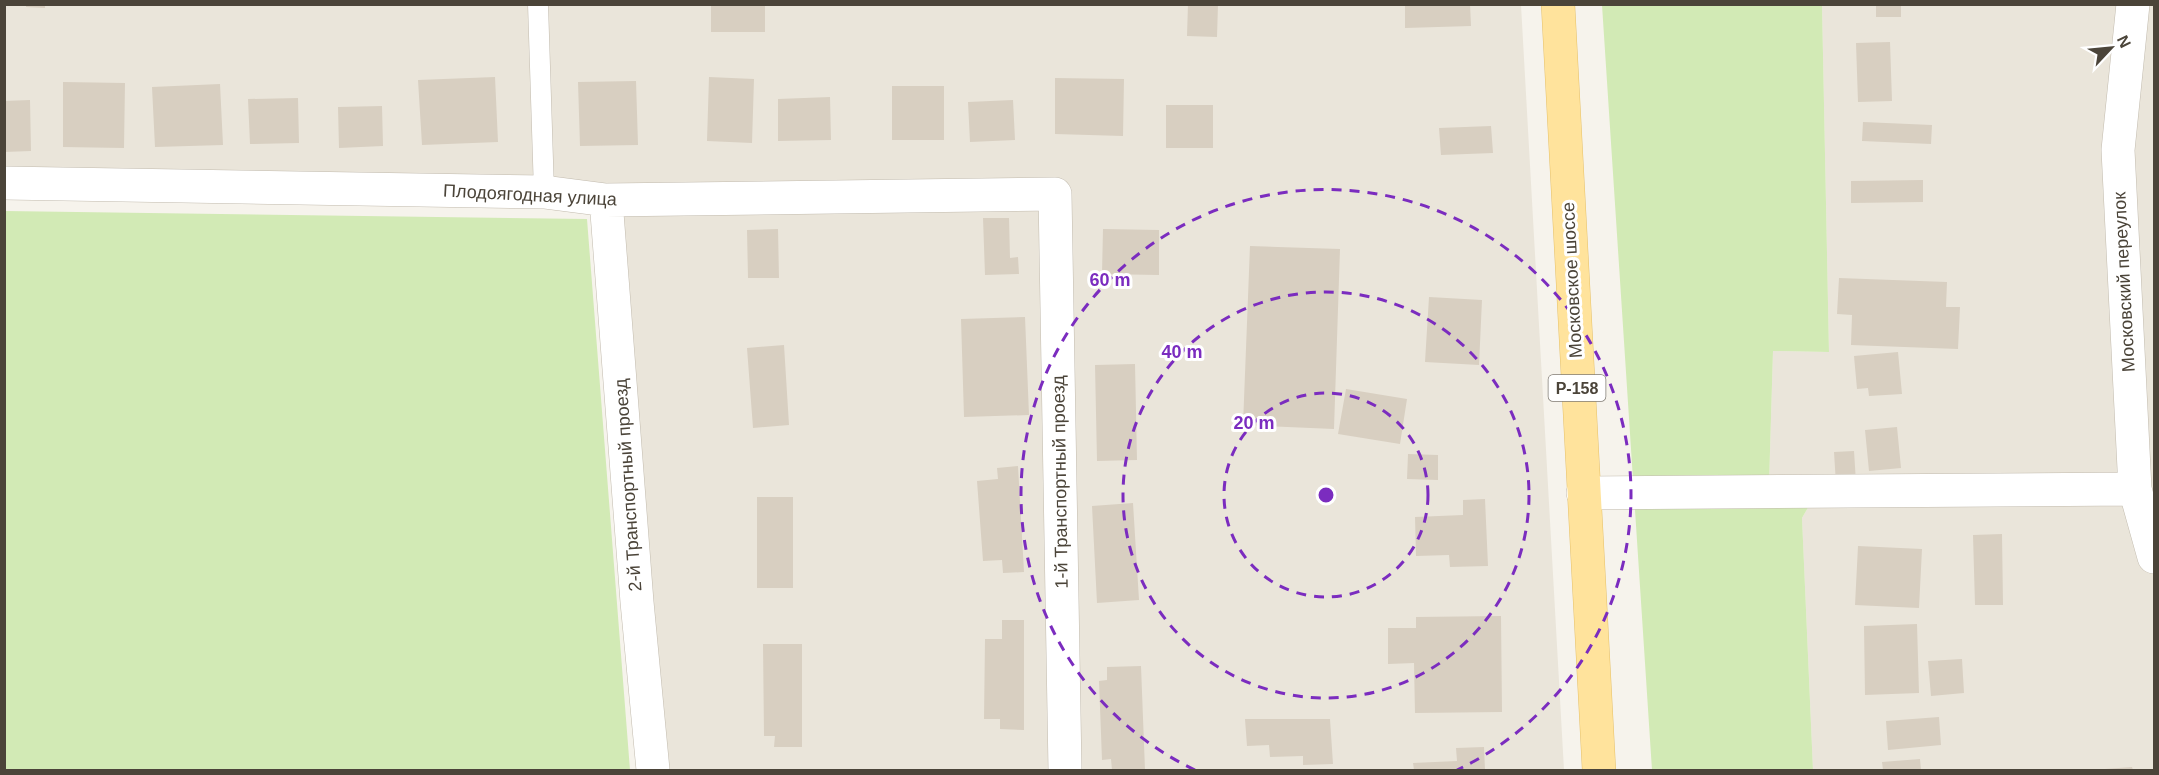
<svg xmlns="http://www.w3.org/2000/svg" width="2159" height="775" viewBox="0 0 2159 775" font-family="Helvetica,sans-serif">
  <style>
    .residential { fill: #eae5da }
    .green { fill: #d2eab5 }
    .building { fill: #d8cfc1 }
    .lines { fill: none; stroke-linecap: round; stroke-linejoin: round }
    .lane-casing { stroke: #c2bbae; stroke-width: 21 }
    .street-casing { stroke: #c2bbae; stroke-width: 34 }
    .primary-casing { stroke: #e6c16a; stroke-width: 34 }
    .lane { stroke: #fff; stroke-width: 20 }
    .street { stroke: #fff; stroke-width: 33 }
    .primary { stroke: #ffe39c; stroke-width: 33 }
    .ring { fill: none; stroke: #7b2cbf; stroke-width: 3; stroke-dasharray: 10 8 }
    .labels { text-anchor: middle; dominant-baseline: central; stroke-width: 6; stroke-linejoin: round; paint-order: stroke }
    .shield { fill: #fff; stroke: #817c74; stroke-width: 1.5 }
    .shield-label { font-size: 16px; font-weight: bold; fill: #4b4439 }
    .street-label { font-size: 18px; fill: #4b4439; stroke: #fff }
    .centre { fill: #7b2cbf; stroke: #fff; stroke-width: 3 }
    .ring-label { font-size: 18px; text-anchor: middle; font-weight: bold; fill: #7b2cbf; stroke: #fff; stroke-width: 6; stroke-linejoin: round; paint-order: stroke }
  </style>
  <rect width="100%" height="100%" fill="#f6f3ec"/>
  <path class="residential" d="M 5,5 L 1521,5 L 1564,770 L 655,770 L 606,200 L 5,183 Z
    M 1822,5 L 2154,5 L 2154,770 L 1813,770 L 1802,518 L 1821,485 L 1769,485 L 1773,351 L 1829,352 Z"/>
  <path class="green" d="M 1602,5 L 1822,5 L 1829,352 L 1773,351 L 1769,485 L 1821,485 L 1802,518 L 1813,770 L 1652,770 Z
    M 5,211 L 587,219 L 630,770 L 5,770 Z"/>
  <path class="building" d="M 26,4 L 45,4 L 45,8 L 26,7 Z
    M 711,4 L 765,4 L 765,32 L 711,32 Z
    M 1188,4 L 1218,4 L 1217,37 L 1187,36 Z
    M 1405,4 L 1470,4 L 1471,26 L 1405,28 Z
    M 1876,4 L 1901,4 L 1901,17 L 1876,17 Z
    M 1890,42 L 1892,101 L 1858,102 L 1856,43 Z
    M 495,77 L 498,142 L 422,145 L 418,80 Z
    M 709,77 L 754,79 L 752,143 L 707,141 Z
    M 1055,78 L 1124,79 L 1123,136 L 1055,134 Z
    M 636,81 L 638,145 L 580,146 L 578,82 Z
    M 63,82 L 125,83 L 124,148 L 63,147 Z
    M 220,84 L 223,145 L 155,147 L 152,87 Z
    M 892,86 L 944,86 L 944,140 L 892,140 Z
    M 830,97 L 831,140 L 778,141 L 778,99 Z
    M 298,98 L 299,143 L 250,144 L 248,99 Z
    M 30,100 L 31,151 L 4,152 L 4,101 Z
    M 1013,100 L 1015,140 L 970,142 L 968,102 Z
    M 1166,105 L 1213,105 L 1213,148 L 1166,148 Z
    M 382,106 L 383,146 L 339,148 L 338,107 Z
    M 1863,122 L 1932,125 L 1931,144 L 1862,141 Z
    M 1491,126 L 1493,153 L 1441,155 L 1439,128 Z
    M 1923,180 L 1923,202 L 1851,203 L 1851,181 Z
    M 983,218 L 1009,218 L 1010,258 L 1018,257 L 1019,274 L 985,275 Z
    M 778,229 L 779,278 L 748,278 L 747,230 Z
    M 1103,229 L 1159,230 L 1159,275 L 1102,274 Z
    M 1250,246 L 1340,249 L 1334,429 L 1243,425 Z
    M 1839,278 L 1947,282 L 1946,307 L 1960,307 L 1958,349 L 1851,345 L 1852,315 L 1837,314 Z
    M 1429,297 L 1482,300 L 1479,365 L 1425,362 Z
    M 1025,317 L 1029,415 L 964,417 L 961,319 Z
    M 784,345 L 789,425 L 753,428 L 747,348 Z
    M 1898,352 L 1902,394 L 1869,396 L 1868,388 L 1857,389 L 1854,356 Z
    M 1135,364 L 1137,460 L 1097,461 L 1095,365 Z
    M 1346,389 L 1407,399 L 1400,444 L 1338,434 Z
    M 1897,427 L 1901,468 L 1869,471 L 1865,430 Z
    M 1854,451 L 1856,482 L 1836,484 L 1834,452 Z
    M 1408,454 L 1438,455 L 1438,480 L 1407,479 Z
    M 1018,466 L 1024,572 L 1003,573 L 1002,560 L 983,561 L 977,481 L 998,479 L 997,468 Z
    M 757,497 L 793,497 L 793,588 L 757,588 Z
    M 1485,499 L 1488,566 L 1450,567 L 1449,555 L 1416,556 L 1415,517 L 1463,515 L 1463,500 Z
    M 1133,503 L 1139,600 L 1097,603 L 1092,506 Z
    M 2002,534 L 2003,605 L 1975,605 L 1973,535 Z
    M 1858,546 L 1922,549 L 1919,608 L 1855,605 Z
    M 1501,616 L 1502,712 L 1415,713 L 1414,663 L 1388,664 L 1388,628 L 1416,628 L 1416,617 Z
    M 1002,620 L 1024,620 L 1024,730 L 1000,729 L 1000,719 L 984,719 L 985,639 L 1002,639 Z
    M 1917,624 L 1919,693 L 1865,695 L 1864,626 Z
    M 763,644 L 802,644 L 802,747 L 774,747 L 775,736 L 764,736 Z
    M 1962,659 L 1964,693 L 1931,696 L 1928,661 Z
    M 1141,666 L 1145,770 L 1112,770 L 1111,759 L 1102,760 L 1099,681 L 1107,680 L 1107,667 Z
    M 1939,717 L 1941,745 L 1888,750 L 1886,721 Z
    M 1245,719 L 1330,719 L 1333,764 L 1303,765 L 1303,756 L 1270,757 L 1269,745 L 1247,746 Z
    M 1484,747 L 1485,770 L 1414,770 L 1413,763 L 1457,761 L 1456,748 Z
    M 1920,759 L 1921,770 L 1883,770 L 1882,762 Z
    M 2132,767 L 2133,770 L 2105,770 L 2105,769 Z"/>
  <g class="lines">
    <g class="lane-casing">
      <path id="lane" d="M 538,4 L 544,192"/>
    </g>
    <g class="street-casing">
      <path id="street" d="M 2133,4 L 2118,150 L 2135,489 L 2154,557
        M 4,183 L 544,192 L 606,200 L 1055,194 L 1065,770
        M 606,200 L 637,602 L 653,770
        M 1583,493 L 2135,489"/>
    </g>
    <g class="primary-casing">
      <path id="primary" d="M 1558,4 L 1599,770"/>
    </g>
    <use href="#lane" class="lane"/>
    <use href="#street" class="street"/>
    <use href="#primary" class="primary"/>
  </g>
  <g class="ring">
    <circle cx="1326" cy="495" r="102"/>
    <circle cx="1326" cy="495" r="203"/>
    <path d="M1195 770A305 305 0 1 1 1457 770"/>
  </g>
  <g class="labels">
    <rect class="shield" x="1548.5" y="375" width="57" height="26" rx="4.5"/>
    <g class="shield-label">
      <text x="1577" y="388">Р-158</text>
    </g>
    <g class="street-label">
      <text transform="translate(530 195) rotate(3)">Плодоягодная улица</text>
      <text transform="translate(1572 280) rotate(-93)">Московское шоссе</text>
      <text transform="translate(2124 282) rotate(-93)">Московский переулок</text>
      <text transform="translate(1060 482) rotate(-91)">1-й Транспортный проезд</text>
      <text transform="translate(628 485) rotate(-94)">2-й Транспортный проезд</text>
    </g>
  </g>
  <circle cx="1326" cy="495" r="9" class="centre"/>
  <g class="ring-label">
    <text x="1110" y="286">60 m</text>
    <text x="1182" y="358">40 m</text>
    <text x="1254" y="429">20 m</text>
  </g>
  <rect width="2159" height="775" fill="none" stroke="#4b4439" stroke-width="12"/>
  <g transform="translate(2111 48) rotate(64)" stroke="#ffffff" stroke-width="4.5" paint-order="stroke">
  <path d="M0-4.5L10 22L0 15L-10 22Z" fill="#4b4439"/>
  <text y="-9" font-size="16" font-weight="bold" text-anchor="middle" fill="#4b4439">N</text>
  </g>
</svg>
